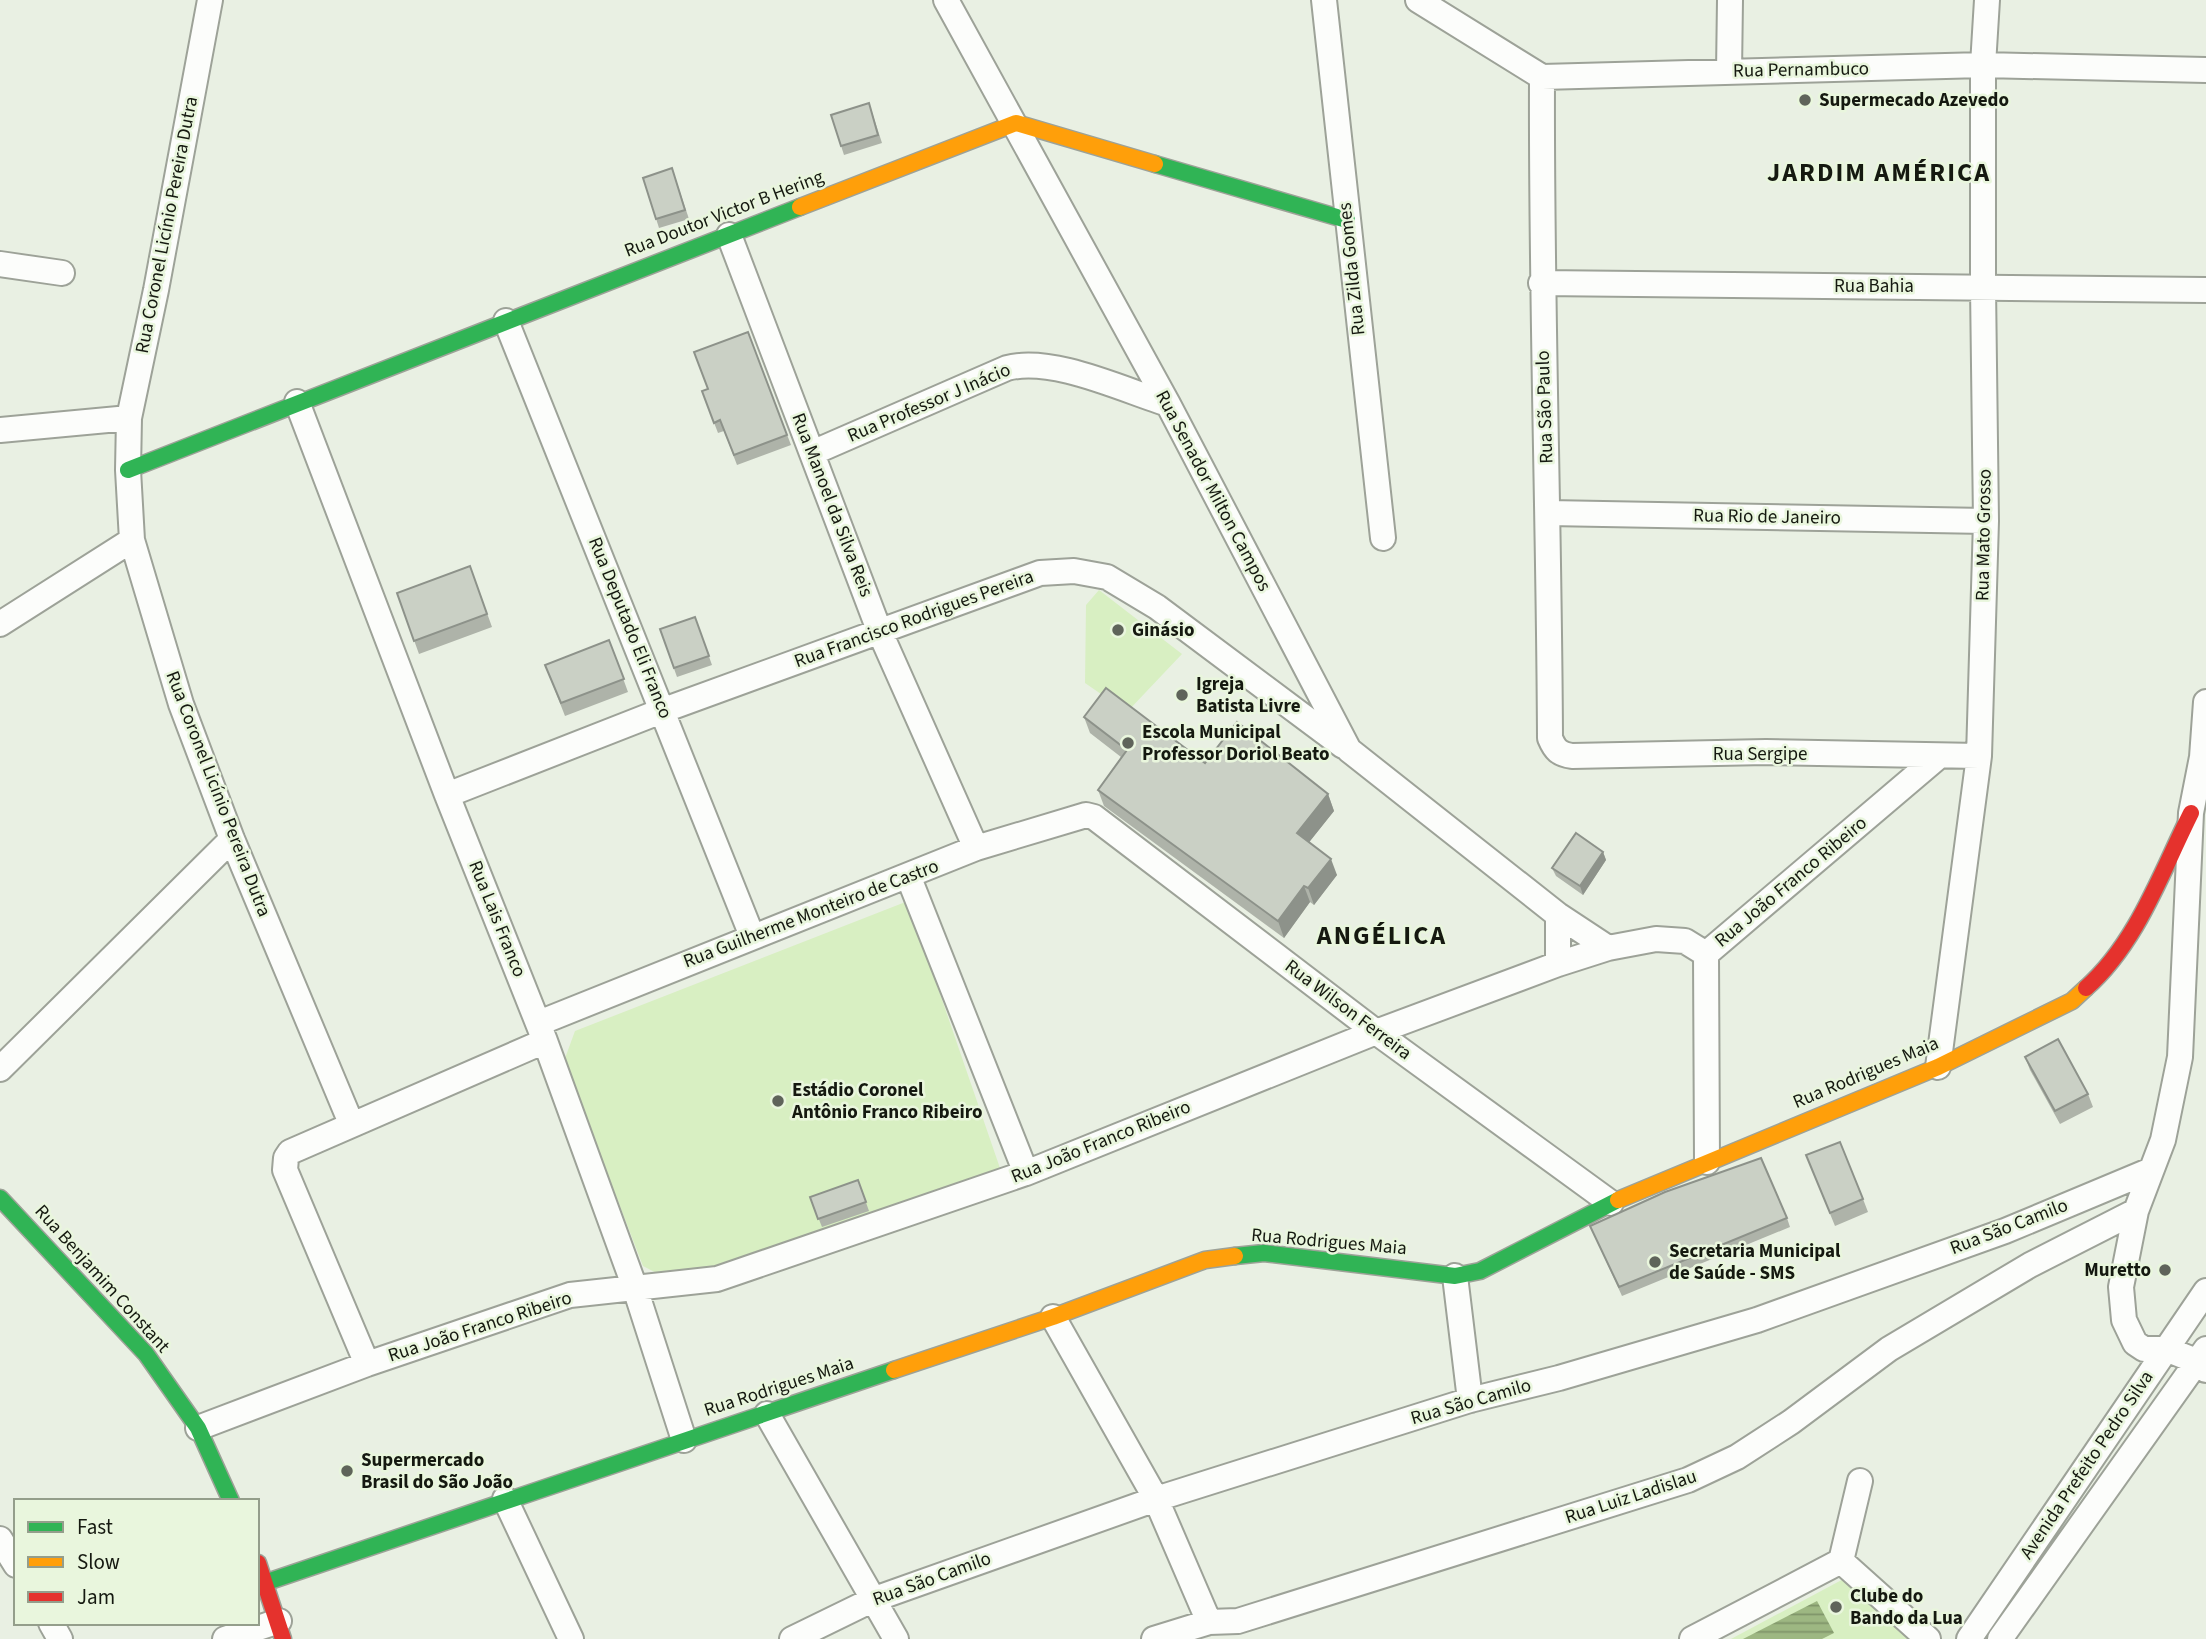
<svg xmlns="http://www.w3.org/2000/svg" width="2206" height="1639" viewBox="0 0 2206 1639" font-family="'Source Sans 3',sans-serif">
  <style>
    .garden { fill: #d8efc2 }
    .water { fill: url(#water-rules) }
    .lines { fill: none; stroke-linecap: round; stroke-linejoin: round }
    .street-casing { stroke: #9da298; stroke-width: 28 }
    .fast-casing { stroke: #9da298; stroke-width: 19 }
    .slow-casing { stroke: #9da298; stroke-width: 19 }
    .jam-casing { stroke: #9da298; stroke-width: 19 }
    .street { stroke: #fcfdfb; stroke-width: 24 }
    .fast { stroke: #30b455; stroke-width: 16 }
    .slow { stroke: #ff9f0a; stroke-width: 16 }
    .jam { stroke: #e5322d; stroke-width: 16 }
    .wall { fill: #aeb3a9 }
    .shaded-wall { fill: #8d928a }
    .building { fill: #cad0c5; stroke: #8d928a; stroke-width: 2 }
    .poi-dot { fill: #5f645a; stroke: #e9f6dd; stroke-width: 2.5 }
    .labels { text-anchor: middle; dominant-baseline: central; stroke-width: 5; stroke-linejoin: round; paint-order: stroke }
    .street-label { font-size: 19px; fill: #151910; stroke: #e9f6dd }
    .poi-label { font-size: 19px; font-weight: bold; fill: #151910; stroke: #e9f6dd; text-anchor: start }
    .district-label { font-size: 26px; font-weight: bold; letter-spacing: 2px; fill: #151910; stroke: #e9f6dd }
  </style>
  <defs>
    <pattern id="water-rules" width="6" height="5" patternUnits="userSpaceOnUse" patternTransform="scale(1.75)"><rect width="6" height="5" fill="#9db782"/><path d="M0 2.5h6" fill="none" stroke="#7f9469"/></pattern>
  </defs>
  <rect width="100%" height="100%" fill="#e9f0e3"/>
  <path class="garden" d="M 1099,590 L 1182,654 L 1127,712 L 1085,683 L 1086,605 Z
    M 908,901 L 1001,1171 L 674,1282 L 643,1266 L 564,1061 L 575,1031 Z
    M 1851,1575 L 1912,1639 L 1731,1639 Z"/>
  <path class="water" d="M 1817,1601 L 1834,1633 L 1822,1639 L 1743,1639 Z"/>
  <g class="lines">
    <g class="street-casing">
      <path id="street" d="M 210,0 L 156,290 L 129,418 L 128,470 L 132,540 L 181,704 L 232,839 L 351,1123
        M 946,0 L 1168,404 L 1349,750 L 1558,915 L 1608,948
        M 1324,0 L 1383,538
        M 1418,0 L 1542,77 L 1983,65 L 2206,70
        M 1729,72 L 1730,0
        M 1542,77 C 1541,298 1549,517 1550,738 C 1555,750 1559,754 1572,756 L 1766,752 L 1979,756
        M 729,235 L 879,630 L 976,848
        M 0,264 L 62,273
        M 1541,283 L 2206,290
        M 506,321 L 752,936
        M 297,402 L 447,795 L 545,1041 L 635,1288 L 684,1440
        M 0,430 L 129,418
        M 812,453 L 1007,368 C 1053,356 1123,390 1168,404
        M 1549,513 L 1986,521
        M 0,624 L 132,540
        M 2206,702 L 2202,757 L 2191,813 L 2180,1057 L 2163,1140 L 2136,1211 L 2121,1287 L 2124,1320 L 2135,1343 L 2144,1349 L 2166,1349 L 2196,1361 L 2206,1370
        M 447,795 L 664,710 L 1040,573 L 1074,571 L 1107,577 L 1157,607 L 1343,746
        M 909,878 L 1026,1173
        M 1558,915 L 1558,964
        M 1706,954 L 1707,1162
        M 539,1023 L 976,848 L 1086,815 L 1094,817 L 1376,1032 L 1611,1203
        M 1938,1067 L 1979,756 L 1986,521 L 1983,287 L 1983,65 L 1987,0
        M 0,1069 L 232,839
        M 1455,1276 L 1470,1400
        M 1053,1317 L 1156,1499 L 1209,1622
        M 367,1364 L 285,1170 L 286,1158 L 290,1152 L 545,1041
        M 767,1414 L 896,1639
        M 198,1428 L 367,1364 L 570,1295 L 717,1279 L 1026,1173 L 1376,1032 L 1558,964 L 1608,948 L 1656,939 L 1685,941 L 1706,954 L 1939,756
        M 505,1499 L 571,1639
        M 0,1539 L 16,1565
        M 1841,1561 L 1928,1639
        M 51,1623 L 60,1639
        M 225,1639 L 279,1621
        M 792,1639 L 872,1600 L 1156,1499 L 1470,1400 L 1559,1378 L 1757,1320 L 2005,1231 L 2151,1170
        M 1154,1639 L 1209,1622 L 1238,1621 L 1688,1480 L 1737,1457 L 1791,1422 L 1889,1349 L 2030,1265 L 2136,1211
        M 1692,1639 L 1841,1561 L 1860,1481
        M 1969,1639 L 2206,1291
        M 2000,1639 L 2206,1349"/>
    </g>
    <g class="fast-casing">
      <path id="fast" d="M 1155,164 L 1347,220
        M 128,470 L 800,207
        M 0,1198 L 146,1354 L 198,1428 L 231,1501
        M 1235,1256 L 1264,1253 L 1455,1276 L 1480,1271 L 1618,1200
        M 267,1582 L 894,1370"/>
    </g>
    <g class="slow-casing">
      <path id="slow" d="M 800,207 L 1016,123 L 1155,164
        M 1618,1200 L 1938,1067 L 2072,1001 L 2086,988
        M 894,1370 L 1053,1317 L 1205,1260 L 1235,1256"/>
    </g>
    <g class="jam-casing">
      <path id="jam" d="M 2086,988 C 2137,943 2161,873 2191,813
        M 258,1563 L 283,1639"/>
    </g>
    <use href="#street" class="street"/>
    <use href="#fast" class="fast"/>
    <use href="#slow" class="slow"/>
    <use href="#jam" class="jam"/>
  </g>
  <path class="wall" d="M 869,103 L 882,143 L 844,155 L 831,115 Z
    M 672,168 L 689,219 L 659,228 L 643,178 Z
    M 748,332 L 791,445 L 737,465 L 724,431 L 718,433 L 702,391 L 708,389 Z
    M 470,566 L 492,627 L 419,654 L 397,593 Z
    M 695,617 L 712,665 L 677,677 L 660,629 Z
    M 609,640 L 628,692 L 565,716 L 545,665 Z
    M 1084,717 L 1205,763 L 1328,794 L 1334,811 L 1309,842 L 1337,875 L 1314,905 L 1310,902 L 1284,938 L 1104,806 L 1098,790 L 1121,757 L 1090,733 Z
    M 1603,852 L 1606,860 L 1583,895 L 1556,876 L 1552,868 Z
    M 2025,1057 L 2088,1094 L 2093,1107 L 2060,1124 L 2030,1070 Z
    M 1806,1155 L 1863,1199 L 1868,1212 L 1835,1226 Z
    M 858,1180 L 869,1211 L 822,1227 L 810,1197 Z
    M 1787,1218 L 1790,1227 L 1622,1296 L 1590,1226 Z"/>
  <path class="shaded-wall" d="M 1328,794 L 1334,811 L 1303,850 L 1297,833 Z
    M 1603,852 L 1606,860 L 1583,895 L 1580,886 Z
    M 1331,859 L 1337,875 L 1314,905 L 1308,888 Z
    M 1304,886 L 1310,902 L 1284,938 L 1278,921 Z"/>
  <path class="building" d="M 869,103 L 878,135 L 841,146 L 831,115 Z
    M 672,168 L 685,210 L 656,219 L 643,178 Z
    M 748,332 L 787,435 L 734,455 L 720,420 L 714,423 L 702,391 L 708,389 L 694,352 Z
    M 470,566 L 487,614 L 414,641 L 397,593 Z
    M 695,617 L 709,656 L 674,668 L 660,629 Z
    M 609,640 L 624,679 L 561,703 L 545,665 Z
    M 1106,688 L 1205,763 L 1237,722 L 1328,794 L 1297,833 L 1331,859 L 1308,888 L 1304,886 L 1278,921 L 1098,790 L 1127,750 L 1084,717 Z
    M 1576,833 L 1603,852 L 1580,886 L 1552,868 Z
    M 2058,1039 L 2088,1094 L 2055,1111 L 2025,1057 Z
    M 1840,1142 L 1863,1199 L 1830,1213 L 1806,1155 Z
    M 1761,1158 L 1787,1218 L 1619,1287 L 1590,1226 L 1665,1192 Z
    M 858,1180 L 866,1202 L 818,1219 L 810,1197 Z"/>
  <g class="poi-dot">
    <circle cx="1805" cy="100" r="7"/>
    <circle cx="1118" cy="630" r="7"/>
    <circle cx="1182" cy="695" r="7"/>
    <circle cx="1128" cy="743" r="7"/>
    <circle cx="778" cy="1101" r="7"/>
    <circle cx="1655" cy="1262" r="7"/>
    <circle cx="2165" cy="1270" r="7"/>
    <circle cx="347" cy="1471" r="7"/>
    <circle cx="1836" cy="1607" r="7"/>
  </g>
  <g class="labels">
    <g class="street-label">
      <text transform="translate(1801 70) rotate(-1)">Rua Pernambuco</text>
      <text transform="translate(724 214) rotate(-21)">Rua Doutor Victor B Hering</text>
      <text transform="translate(167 225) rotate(-79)">Rua Coronel Licínio Pereira Dutra</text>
      <text transform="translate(1352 269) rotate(-96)">Rua Zilda Gomes</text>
      <text x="1874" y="286">Rua Bahia</text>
      <text transform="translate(929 403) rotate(-23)">Rua Professor J Inácio</text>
      <text transform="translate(1545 407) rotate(-92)">Rua São Paulo</text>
      <text transform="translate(1213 491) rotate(62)">Rua Senador Milton Campos</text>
      <text transform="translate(832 505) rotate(69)">Rua Manoel da Silva Reis</text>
      <text transform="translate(1767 517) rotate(1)">Rua Rio de Janeiro</text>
      <text transform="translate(1984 535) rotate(-89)">Rua Mato Grosso</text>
      <text transform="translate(914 619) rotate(-20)">Rua Francisco Rodrigues Pereira</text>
      <text transform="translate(630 628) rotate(68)">Rua Deputado Eli Franco</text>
      <text x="1760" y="754">Rua Sergipe</text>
      <text transform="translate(218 794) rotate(69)">Rua Coronel Licínio Pereira Dutra</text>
      <text transform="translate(1791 882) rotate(-40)">Rua João Franco Ribeiro</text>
      <text transform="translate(811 914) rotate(-21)">Rua Guilherme Monteiro de Castro</text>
      <text transform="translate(497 919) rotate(68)">Rua Lais Franco</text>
      <text transform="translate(1348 1010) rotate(37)">Rua Wilson Ferreira</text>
      <text transform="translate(1866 1073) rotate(-23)">Rua Rodrigues Maia</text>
      <text transform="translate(1101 1142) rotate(-22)">Rua João Franco Ribeiro</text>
      <text transform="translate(2009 1227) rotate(-21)">Rua São Camilo</text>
      <text transform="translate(1329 1242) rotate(5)">Rua Rodrigues Maia</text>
      <text transform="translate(102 1279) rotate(48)">Rua Benjamim Constant</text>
      <text transform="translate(480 1327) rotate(-18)">Rua João Franco Ribeiro</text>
      <text transform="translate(779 1387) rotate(-18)">Rua Rodrigues Maia</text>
      <text transform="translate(1471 1402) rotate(-16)">Rua São Camilo</text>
      <text transform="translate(2087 1465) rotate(-56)">Avenida Prefeito Pedro Silva</text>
      <text transform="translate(1631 1497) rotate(-18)">Rua Luiz Ladislau</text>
      <text transform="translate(932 1579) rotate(-20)">Rua São Camilo</text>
    </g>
    <g class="poi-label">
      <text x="1819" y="100">Supermecado Azevedo</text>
      <text x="1132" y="630">Ginásio</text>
      <text x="1196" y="684">Igreja<tspan x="1196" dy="22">Batista Livre</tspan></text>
      <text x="1142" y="732">Escola Municipal<tspan x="1142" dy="22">Professor Doriol Beato</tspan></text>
      <text x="792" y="1090">Estádio Coronel<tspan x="792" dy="22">Antônio Franco Ribeiro</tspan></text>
      <text x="1669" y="1251">Secretaria Municipal<tspan x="1669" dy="22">de Saúde - SMS</tspan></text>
      <text x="2151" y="1270" text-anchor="end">Muretto</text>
      <text x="361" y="1460">Supermercado<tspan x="361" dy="22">Brasil do São João</tspan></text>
      <text x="1850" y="1596">Clube do<tspan x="1850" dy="22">Bando da Lua</tspan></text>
    </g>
    <g class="district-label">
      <text x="1879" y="172">JARDIM AMÉRICA</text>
      <text x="1382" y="935">ANGÉLICA</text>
    </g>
  </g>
  <rect x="14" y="1499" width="245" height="126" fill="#e9f6dd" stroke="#949e8b" stroke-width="2"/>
  <rect x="28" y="1522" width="35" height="10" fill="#30b455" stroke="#949e8b" stroke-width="2"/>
  <text x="77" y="1534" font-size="21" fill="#151910">Fast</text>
  <rect x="28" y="1557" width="35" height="10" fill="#ff9f0a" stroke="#949e8b" stroke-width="2"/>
  <text x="77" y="1569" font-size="21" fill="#151910">Slow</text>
  <rect x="28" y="1592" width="35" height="10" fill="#e5322d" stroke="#949e8b" stroke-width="2"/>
  <text x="77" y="1604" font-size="21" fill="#151910">Jam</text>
</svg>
